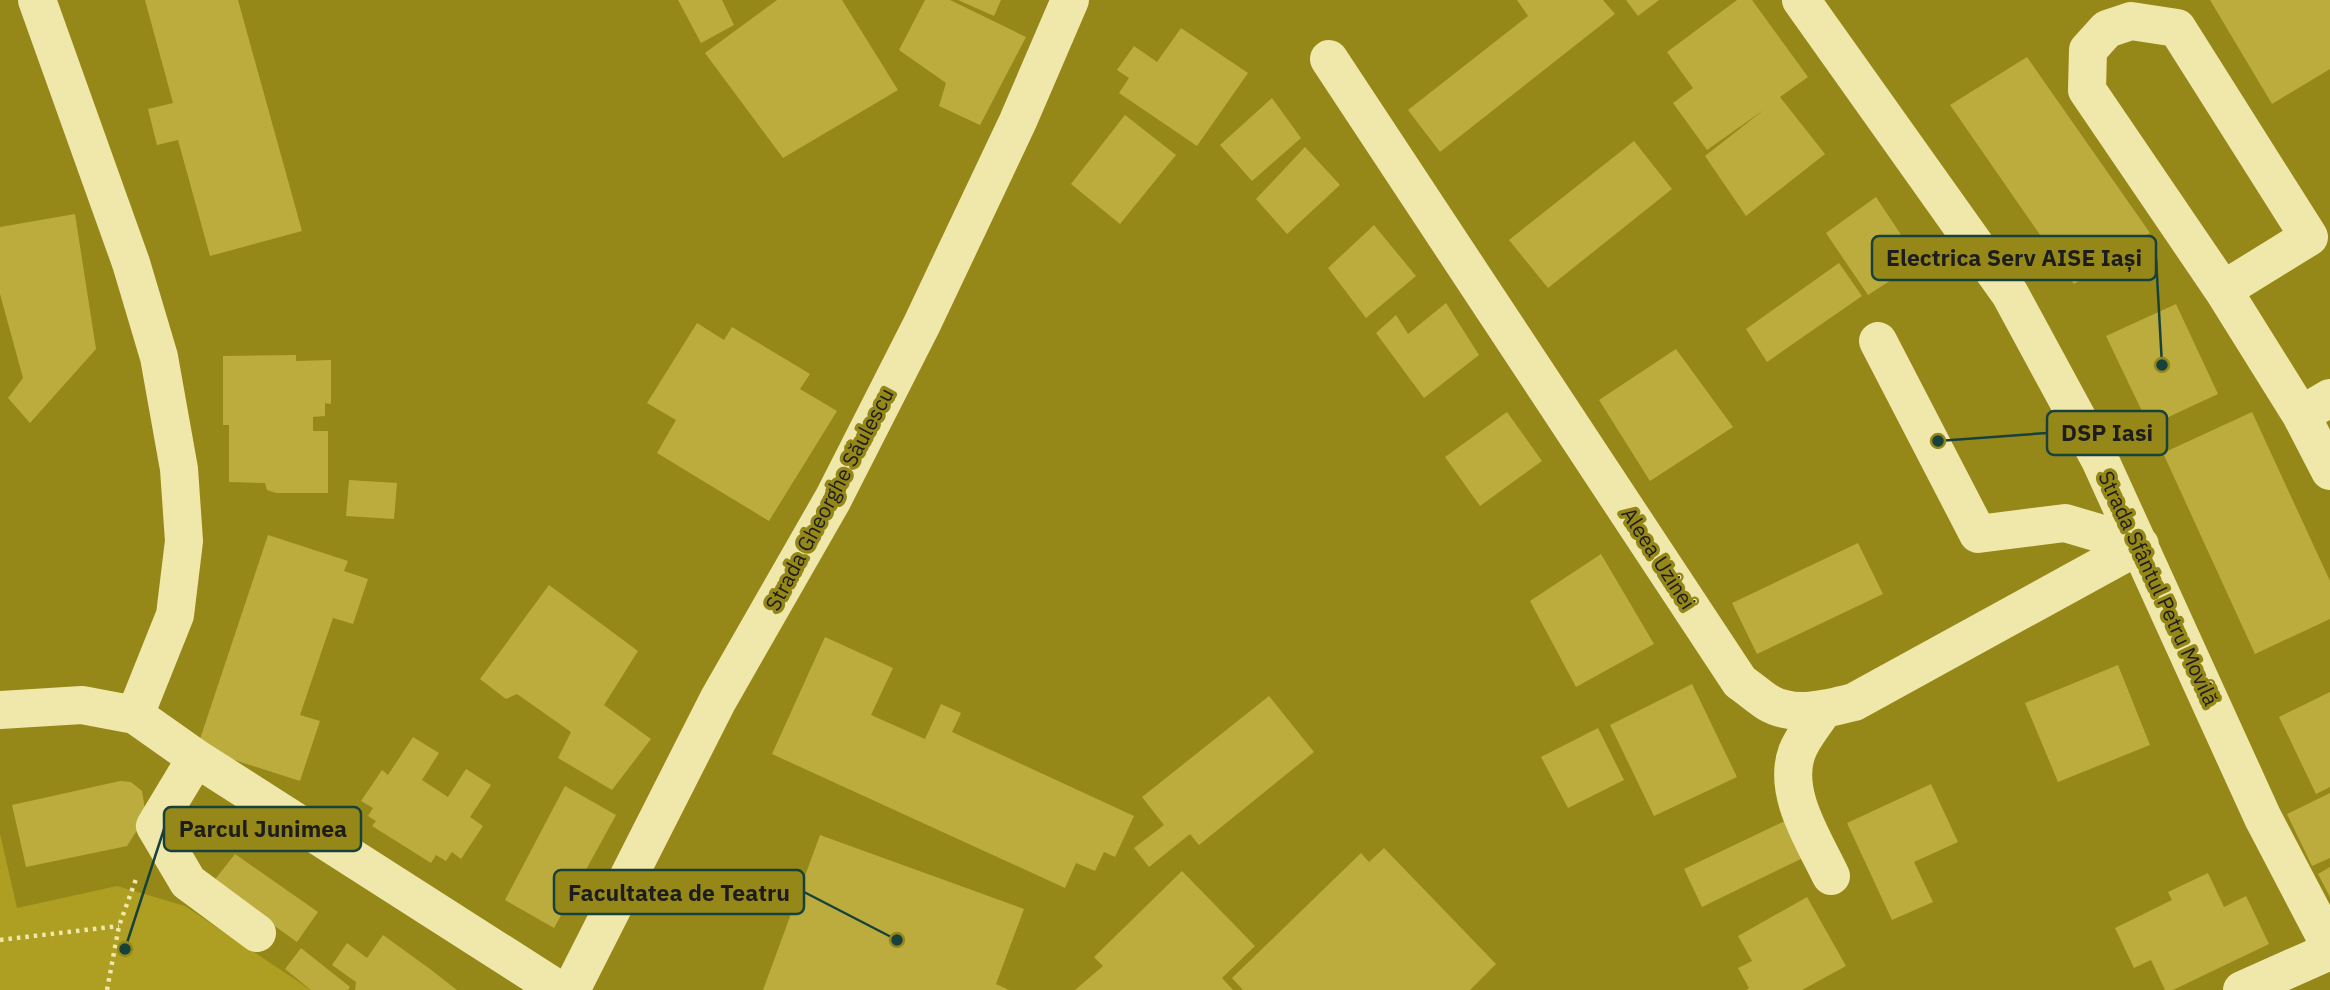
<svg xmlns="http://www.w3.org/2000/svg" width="2330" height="990" viewBox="0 0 2330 990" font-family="'IBM Plex Sans',sans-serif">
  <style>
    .green { fill: #ae9e21 }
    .building { fill: #bbac3d }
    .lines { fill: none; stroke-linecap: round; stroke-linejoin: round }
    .path { stroke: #f0e8aa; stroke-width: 4.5; stroke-dasharray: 3.5 5; stroke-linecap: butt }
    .minor { stroke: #f0e8aa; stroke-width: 38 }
    .labels { text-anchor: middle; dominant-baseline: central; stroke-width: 7; stroke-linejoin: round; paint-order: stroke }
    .street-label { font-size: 21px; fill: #1d1d1d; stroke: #958818 }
    .leader { fill: none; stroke: #17413d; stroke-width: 2.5 }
    .callout-dot { fill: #17413d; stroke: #958818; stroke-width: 2.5 }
    .callout { fill: #958818; stroke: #17413d; stroke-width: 2.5 }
    .callout-label { font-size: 23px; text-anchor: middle; font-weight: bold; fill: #1d1d1d }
  </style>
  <rect width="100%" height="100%" fill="#958818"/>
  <path class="green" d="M 0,834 L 17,908 L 117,886 L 185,906 L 311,990 L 0,990 Z"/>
  <path class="building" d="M 145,0 L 238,0 L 302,231 L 210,256 L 178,140 L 157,145 L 148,109 L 173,103 Z
    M 678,0 L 722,0 L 734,25 L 701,43 Z
    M 777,0 L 842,0 L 898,90 L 783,158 L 705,53 Z
    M 925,0 L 950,0 L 1026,37 L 980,125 L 939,106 L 946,83 L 899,50 Z
    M 958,0 L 1001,0 L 994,16 Z
    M 1517,0 L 1603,0 L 1615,14 L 1440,152 L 1408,110 L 1528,16 Z
    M 1626,0 L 1659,0 L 1638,16 Z
    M 1737,0 L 1752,0 L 1808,77 L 1780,97 L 1825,154 L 1746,216 L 1705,156 L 1765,109 L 1707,150 L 1673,103 L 1693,88 L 1667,52 Z
    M 2210,0 L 2330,0 L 2330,69 L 2272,104 Z
    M 1181,28 L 1248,73 L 1197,146 L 1119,93 L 1129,78 L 1117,70 L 1134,46 L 1157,62 Z
    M 2027,57 L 2150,233 L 2074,284 L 1950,105 Z
    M 1272,98 L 1301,138 L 1252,181 L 1220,145 Z
    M 1125,115 L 1176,155 L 1120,224 L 1071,184 Z
    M 1634,141 L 1672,189 L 1548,288 L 1509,240 Z
    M 1305,147 L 1340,185 L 1287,234 L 1256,199 Z
    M 1876,197 L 1919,262 L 1868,295 L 1826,233 Z
    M 75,214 L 96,349 L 30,423 L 8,398 L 23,378 L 0,294 L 0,227 Z
    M 1374,225 L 1416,276 L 1366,318 L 1328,268 Z
    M 1839,263 L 1862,296 L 1767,362 L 1746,329 Z
    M 1446,303 L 1479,355 L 1424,398 L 1376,333 L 1396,315 L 1408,334 Z
    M 2176,304 L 2218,394 L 2149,426 L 2106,336 Z
    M 697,323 L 724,340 L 732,327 L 810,374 L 800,389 L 837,411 L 769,521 L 657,453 L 676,420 L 647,403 Z
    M 1676,349 L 1733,427 L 1650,481 L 1599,400 Z
    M 296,355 L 296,361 L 331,360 L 331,404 L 325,403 L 325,416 L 313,417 L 313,431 L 328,431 L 328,493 L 276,493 L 267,490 L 265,483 L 229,482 L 229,425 L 223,425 L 223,356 Z
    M 1507,412 L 1542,461 L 1480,506 L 1445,457 Z
    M 2252,412 L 2330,581 L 2330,619 L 2255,654 L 2163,453 Z
    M 349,480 L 397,483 L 394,519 L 346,516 Z
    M 268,535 L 348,561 L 344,571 L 368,579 L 353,624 L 333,618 L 300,715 L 320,721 L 300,781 L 197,748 Z
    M 1858,543 L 1883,594 L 1757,654 L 1732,603 Z
    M 1601,554 L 1654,644 L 1576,687 L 1530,601 Z
    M 549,585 L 638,651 L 604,705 L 651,739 L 612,790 L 558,758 L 571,732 L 517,694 L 506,699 L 480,679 Z
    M 825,637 L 893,668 L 871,715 L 925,739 L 941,704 L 961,713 L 952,732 L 1134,816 L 1115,857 L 1104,852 L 1095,871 L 1076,863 L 1065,888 L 772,754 Z
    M 2118,665 L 2150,745 L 2058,782 L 2025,703 Z
    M 1692,684 L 1737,777 L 1654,816 L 1610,725 Z
    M 2330,692 L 2330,787 L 2316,794 L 2279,717 Z
    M 1269,696 L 1314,752 L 1199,845 L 1190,834 L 1149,867 L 1134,848 L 1164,825 L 1142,797 Z
    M 1598,728 L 1624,780 L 1568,808 L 1541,757 Z
    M 413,737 L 439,753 L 422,780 L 448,797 L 466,769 L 491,785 L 470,817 L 483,826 L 461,859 L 452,852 L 446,861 L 436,855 L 431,863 L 372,826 L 376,821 L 368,816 L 373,808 L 361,801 L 382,770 L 388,775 Z
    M 120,781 L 131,782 L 142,791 L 146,816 L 127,846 L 26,867 L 12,805 Z
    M 1931,784 L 1958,842 L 1914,862 L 1933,902 L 1892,920 L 1847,823 Z
    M 565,786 L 616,815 L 554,928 L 505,900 Z
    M 2330,793 L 2330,858 L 2312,866 L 2287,814 Z
    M 1789,819 L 1807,856 L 1702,907 L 1684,869 Z
    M 820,835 L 1024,909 L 996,984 L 1009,990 L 763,990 Z
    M 1384,848 L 1496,964 L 1470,990 L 1243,990 L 1232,978 L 1361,853 L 1369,862 Z
    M 235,854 L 318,912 L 297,942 L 213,882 Z
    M 2330,867 L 2330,897 L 2318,874 Z
    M 1182,871 L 1255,946 L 1222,978 L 1233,990 L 1075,990 L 1103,966 L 1094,957 Z
    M 2208,873 L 2224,907 L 2246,896 L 2269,944 L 2173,990 L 2165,990 L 2151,960 L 2134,968 L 2115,928 L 2172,900 L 2168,892 Z
    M 1807,897 L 1846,966 L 1802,990 L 1746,990 L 1749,988 L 1738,968 L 1752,961 L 1738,936 Z
    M 383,935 L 430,969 L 457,990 L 355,990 L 356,982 L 332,965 L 347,943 L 367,958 Z
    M 301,948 L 350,987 L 348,990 L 311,990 L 285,969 Z"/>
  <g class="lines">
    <path class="path" d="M 0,940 L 119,926
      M 107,990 L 119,926 L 136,879"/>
    <path class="minor" d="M 37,0 L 131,263 L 159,357 L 179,469 L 184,541 L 175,615 L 135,715
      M 1801,0 L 2010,294 L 2100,460 L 2263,818 L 2330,946
      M 1329,59 L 1740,682 C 1749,688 1758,696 1767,702 C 1793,718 1827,709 1854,702 L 2140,545
      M 2223,290 L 2309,237 L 2177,28 L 2131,21 L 2107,29 L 2088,50 L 2087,90 L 2223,290 L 2301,415
      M 1878,341 L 1978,534 L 2065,523 L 2140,545
      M 2330,398 L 2301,415 L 2330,471
      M 0,710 L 82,705 L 135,715 L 196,758 L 559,990
      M 1823,710 C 1815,723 1802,738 1797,752 C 1782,793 1814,840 1831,876
      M 196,758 L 155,826 L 188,882 L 257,933
      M 571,990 L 718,700 L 833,499 L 922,324 L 1018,121 L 1070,0
      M 2242,990 L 2330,951"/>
  </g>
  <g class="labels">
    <g class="street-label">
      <text transform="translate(829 499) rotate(-62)">Strada Gheorghe Săulescu</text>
      <text transform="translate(1659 558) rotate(57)">Aleea Uzinei</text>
      <text transform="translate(2159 588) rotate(65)">Strada Sfântul Petru Movilă</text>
    </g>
  </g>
  <path class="leader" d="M2162 365L2156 258M1938 441L2047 433M125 949L164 829M897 940L804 892"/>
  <g class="callout-dot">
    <circle cx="2162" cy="365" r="7"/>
    <circle cx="1938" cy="441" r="7"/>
    <circle cx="125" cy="949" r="7"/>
    <circle cx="897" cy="940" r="7"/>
  </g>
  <g class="callout">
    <rect x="1872" y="236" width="284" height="44" rx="7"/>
    <rect x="2047" y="411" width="120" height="44" rx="7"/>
    <rect x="164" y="807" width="197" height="44" rx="7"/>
    <rect x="554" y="870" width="250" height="44" rx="7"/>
  </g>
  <g class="callout-label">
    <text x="2014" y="266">Electrica Serv AISE Iași</text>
    <text x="2107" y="441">DSP Iasi</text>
    <text x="263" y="837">Parcul Junimea</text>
    <text x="679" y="901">Facultatea de Teatru</text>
  </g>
</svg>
